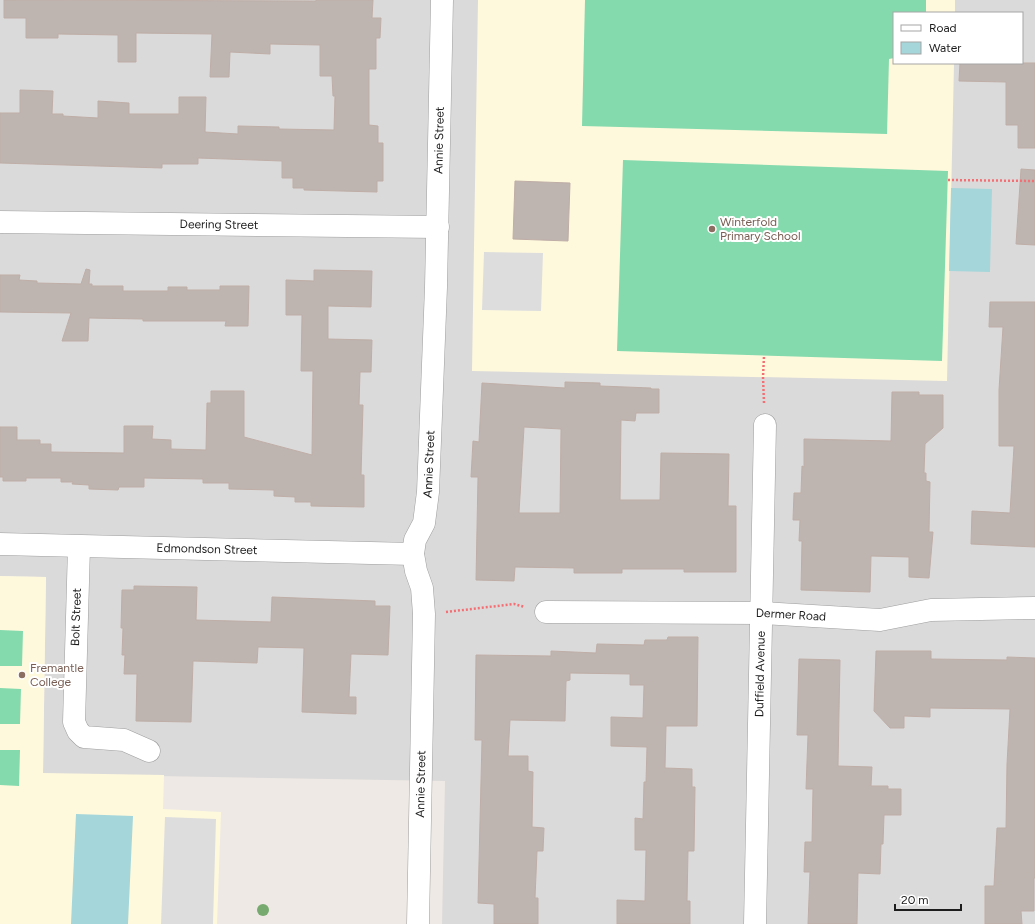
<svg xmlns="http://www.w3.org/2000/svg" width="1035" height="924" viewBox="0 0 1035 924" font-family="Figtree,sans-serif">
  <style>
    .residential { fill: #dbdada; fill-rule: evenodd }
    .education { fill: #fef9dd }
    .pitch { fill: #84daad }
    .parking { fill: #ddd }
    .water { fill: #a5d6da }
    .building { fill: #beb4b0; stroke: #bfaea7; fill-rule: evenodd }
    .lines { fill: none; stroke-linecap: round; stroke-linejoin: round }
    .street-casing { stroke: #9e9e9e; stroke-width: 23 }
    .path { stroke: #f46f74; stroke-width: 2.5; stroke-dasharray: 2 2; stroke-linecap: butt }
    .street { stroke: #fff; stroke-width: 22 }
    .tree { fill: #77aa6f }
    .education-dot { fill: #8d6e63; stroke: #fff; stroke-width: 1.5 }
    .labels { text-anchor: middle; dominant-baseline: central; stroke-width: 4; stroke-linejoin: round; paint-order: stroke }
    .street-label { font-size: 12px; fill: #1d1d1d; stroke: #fff }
    .education-label { font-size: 12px; fill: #785e54; stroke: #fff; text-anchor: start }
  </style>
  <rect width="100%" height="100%" fill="#eee9e4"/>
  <path class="residential" d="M 0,0 L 1035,0 L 1035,924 L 442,924 L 445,781 L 43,774 L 46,577 L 0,576 ZM 894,13 L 1022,13 L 1022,63 L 894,63 Z"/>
  <path class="education" d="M 478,0 L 955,0 L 955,13 L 894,13 L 894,63 L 954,63 L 947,381 L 472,371 Z
    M 0,576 L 46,577 L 43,773 L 164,775 L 163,809 L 221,812 L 217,924 L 0,924 Z"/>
  <path class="pitch" d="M 585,0 L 926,0 L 926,13 L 894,13 L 894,58 L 889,59 L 887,134 L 582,126 Z
    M 623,160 L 948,171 L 942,361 L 617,351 Z
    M 0,630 L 23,631 L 22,666 L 0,666 Z
    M 0,688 L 21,689 L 20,724 L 0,724 Z
    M 0,750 L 20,750 L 19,786 L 0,785 Z"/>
  <path class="parking" d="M 484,252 L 543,253 L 541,311 L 482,310 Z
    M 165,817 L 216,819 L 213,924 L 161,924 Z"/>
  <path class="water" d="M 951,188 L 992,189 L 990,272 L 949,271 Z
    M 76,814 L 133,816 L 128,924 L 71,924 Z"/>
  <path class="building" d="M 4,0 L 316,1 L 316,0 L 373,0 L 372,18 L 381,18 L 380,38 L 376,38 L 376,69 L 369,69 L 369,125 L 378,126 L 378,143 L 383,143 L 383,181 L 377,181 L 377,192 L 304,190 L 304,188 L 293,188 L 293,178 L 282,178 L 282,161 L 198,158 L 198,164 L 162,164 L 162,168 L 0,163 L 0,113 L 20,113 L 20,90 L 53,91 L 52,114 L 63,114 L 63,116 L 98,118 L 98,101 L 129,103 L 129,114 L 179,114 L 179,97 L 206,97 L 205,132 L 238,134 L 238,126 L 279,127 L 279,129 L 334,130 L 335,96 L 333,96 L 332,76 L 320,76 L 320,45 L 270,44 L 270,54 L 230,52 L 229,77 L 210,77 L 212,34 L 136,33 L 136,62 L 118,62 L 118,35 L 58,34 L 58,38 L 26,38 L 26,18 L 4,18 Z
    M 960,63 L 1035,63 L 1035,148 L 1018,148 L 1018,125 L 1006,125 L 1006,82 L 959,81 Z
    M 1021,169 L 1035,170 L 1035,245 L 1016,244 Z
    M 515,181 L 570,183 L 568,241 L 513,239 Z
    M 86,269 L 90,270 L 89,284 L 92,284 L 92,286 L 123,286 L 123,291 L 168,291 L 168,287 L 187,287 L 187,290 L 220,290 L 220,286 L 249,286 L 248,326 L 225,326 L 226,321 L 143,321 L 143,319 L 89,318 L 88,341 L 62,341 L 71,313 L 0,312 L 0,275 L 20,275 L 19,280 L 37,281 L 37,283 L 81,284 Z
    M 314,270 L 372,271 L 371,307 L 328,306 L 328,339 L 372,340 L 371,372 L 360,372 L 359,405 L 363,405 L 361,475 L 364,475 L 364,507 L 311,506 L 311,502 L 295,502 L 295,497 L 274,496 L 274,490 L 229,489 L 229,483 L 203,483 L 203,479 L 144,478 L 144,487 L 119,487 L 118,490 L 89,489 L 89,485 L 72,484 L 73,482 L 61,482 L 61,478 L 26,478 L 26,481 L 3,481 L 3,477 L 0,477 L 0,427 L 17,427 L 17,440 L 40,440 L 40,444 L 51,444 L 51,452 L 124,453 L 124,426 L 153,426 L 152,439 L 171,440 L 171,449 L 206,450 L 207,403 L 211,403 L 211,391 L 244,391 L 244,437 L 312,455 L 313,371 L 301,371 L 302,315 L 286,315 L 286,280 L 314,281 Z
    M 990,302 L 1035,302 L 1035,547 L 971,544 L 972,511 L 1010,513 L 1014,446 L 999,446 L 999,390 L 1003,327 L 989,327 Z
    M 565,382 L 600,383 L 600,386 L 651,388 L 651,389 L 659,389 L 659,413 L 636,413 L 635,421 L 621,420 L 620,500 L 660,500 L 661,453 L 729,454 L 728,506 L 736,506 L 736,572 L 684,572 L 684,569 L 622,569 L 622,573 L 574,573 L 574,568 L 515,567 L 514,581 L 476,580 L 478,477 L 471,477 L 473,441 L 479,442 L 482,383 L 565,388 ZM 524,427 L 561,429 L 560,513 L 519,513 Z
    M 892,392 L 919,392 L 919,395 L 943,395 L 943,428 L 925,444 L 924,473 L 926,473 L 926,481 L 930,482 L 929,532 L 933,532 L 929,578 L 909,577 L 909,557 L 871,556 L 870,592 L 801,590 L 802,541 L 799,541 L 800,520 L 793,520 L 794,493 L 801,493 L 802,466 L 804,467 L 804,439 L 891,441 Z
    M 134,586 L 197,587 L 196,620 L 271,622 L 272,597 L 375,601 L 375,606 L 390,606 L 388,655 L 351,654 L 349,697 L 356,697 L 356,714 L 302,712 L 304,648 L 258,647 L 257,663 L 193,661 L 191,722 L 136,721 L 137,674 L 124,674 L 125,655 L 122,655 L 123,628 L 121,628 L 122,590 L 134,590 Z
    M 668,637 L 698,637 L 697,726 L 666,726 L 665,768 L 692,769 L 692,787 L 695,787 L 694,851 L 688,851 L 687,901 L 690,901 L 690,924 L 617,924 L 617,900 L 645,901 L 646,850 L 635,850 L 635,818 L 643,819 L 644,782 L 646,782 L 647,747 L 611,746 L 611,717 L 643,718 L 644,685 L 630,685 L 630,674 L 570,673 L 570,680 L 566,681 L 565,721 L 510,720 L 508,756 L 528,756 L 528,771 L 533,772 L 532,827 L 544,828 L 543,851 L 537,851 L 535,898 L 538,898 L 538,924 L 494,924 L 494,904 L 478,903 L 482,740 L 475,740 L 476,655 L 551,656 L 551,651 L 596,653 L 597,644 L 644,645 L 645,640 L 667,640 Z
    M 876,651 L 931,651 L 931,659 L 1007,660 L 1007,657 L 1035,658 L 1035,878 L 1034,878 L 1034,911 L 1021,911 L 1022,924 L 985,924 L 985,886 L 994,886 L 997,828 L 1006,828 L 1007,764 L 1010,709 L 930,708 L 930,717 L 904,716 L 904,728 L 890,728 L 874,711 Z
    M 799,659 L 840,660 L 838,766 L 872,767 L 871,786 L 888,786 L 888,789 L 901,789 L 901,815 L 884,815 L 883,844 L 881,844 L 880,874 L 858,873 L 857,924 L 808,924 L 810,872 L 804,872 L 805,842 L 812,842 L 813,789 L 806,789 L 808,735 L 797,735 Z"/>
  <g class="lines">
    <g class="street-casing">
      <g id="street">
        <path id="s1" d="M 0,222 L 438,227"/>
        <path id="s2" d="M 0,544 L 413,554"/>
        <path d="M 79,547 L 74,722 L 78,731 L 84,737 L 124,740 L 149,751"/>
        <path id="s3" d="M 546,612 L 762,613 L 880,620 L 931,610 L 1035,608"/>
        <path id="s4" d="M 418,924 L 424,614 L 422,588 L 416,571 L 413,554 L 415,540 L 424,523 L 428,492 L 436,287 L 442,0"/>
        <path id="s5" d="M 755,924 L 765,425"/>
      </g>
    </g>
    <path class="path" d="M 948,180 L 1035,181
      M 764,403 L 763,377 L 764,356
      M 446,612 L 514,604 L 525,607"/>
    <use href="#street" class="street"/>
  </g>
  <circle class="tree" cx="263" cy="910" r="6"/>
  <g class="education-dot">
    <circle cx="712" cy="229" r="4"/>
    <circle cx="22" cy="675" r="4"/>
  </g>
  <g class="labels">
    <g class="street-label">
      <text stroke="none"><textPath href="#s4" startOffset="788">Annie Street</textPath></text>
      <text stroke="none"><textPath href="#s1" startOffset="219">Deering Street</textPath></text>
      <text stroke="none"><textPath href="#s4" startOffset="464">Annie Street</textPath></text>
      <text stroke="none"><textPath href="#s2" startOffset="207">Edmondson Street</textPath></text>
      <text stroke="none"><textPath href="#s3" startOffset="245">Dermer Road</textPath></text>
      <text transform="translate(76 617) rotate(-88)">Bolt Street</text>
      <text stroke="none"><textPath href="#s5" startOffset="250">Duffield Avenue</textPath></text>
      <text stroke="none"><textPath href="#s4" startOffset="140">Annie Street</textPath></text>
    </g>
    <g class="education-label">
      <text x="720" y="222">Winterfold<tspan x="720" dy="14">Primary School</tspan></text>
      <text x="30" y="668">Fremantle<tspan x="30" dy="14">College</tspan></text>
    </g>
  </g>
  <rect x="893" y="12" width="130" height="52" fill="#ffffff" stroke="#a5a5a5"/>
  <rect x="901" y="25" width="20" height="6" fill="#ffffff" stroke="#a5a5a5"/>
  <text x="929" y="32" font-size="12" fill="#1d1d1d">Road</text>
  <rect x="901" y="42" width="20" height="12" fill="#a5d6da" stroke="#a5a5a5"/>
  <text x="929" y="52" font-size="12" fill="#1d1d1d">Water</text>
  <path d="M895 904v6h66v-6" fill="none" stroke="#1d1d1d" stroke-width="2"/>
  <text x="901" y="904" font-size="12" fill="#1d1d1d" stroke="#ffffff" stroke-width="3" paint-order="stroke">20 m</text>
</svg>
